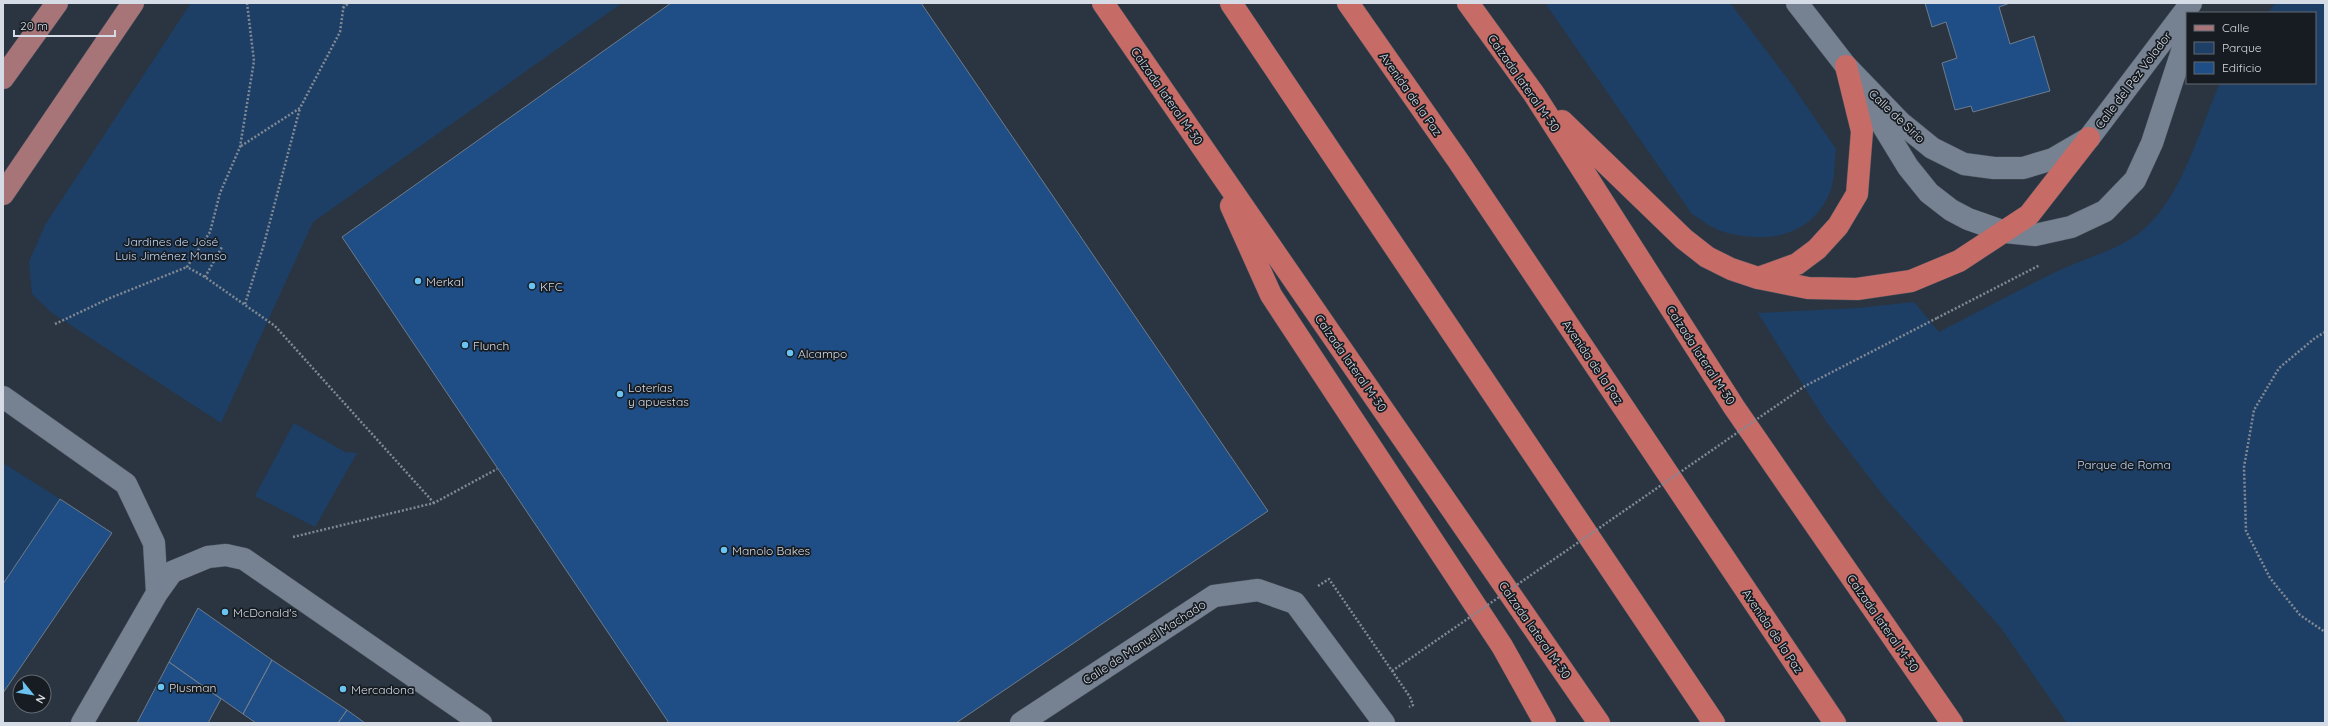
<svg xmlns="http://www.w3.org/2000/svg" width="2328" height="726" viewBox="0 0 2328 726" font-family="Quicksand,sans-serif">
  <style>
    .green { fill: #1e3f65 }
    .building { fill: #1e4e85; stroke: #6f7b8a }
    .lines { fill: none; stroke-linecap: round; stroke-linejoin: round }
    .minor-casing { stroke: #49525d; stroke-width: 23 }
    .major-casing { stroke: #49525d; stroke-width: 23 }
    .highway-casing { stroke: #49525d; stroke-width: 23 }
    .path { stroke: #818994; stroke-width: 2.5; stroke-dasharray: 2 2; stroke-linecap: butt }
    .minor { stroke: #768291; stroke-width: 22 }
    .major { stroke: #a77478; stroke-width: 22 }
    .highway { stroke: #c76b67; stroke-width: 22 }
    .path-bridge { stroke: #818994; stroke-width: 2.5; stroke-dasharray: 2 2; stroke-linecap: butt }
    .poi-dot { fill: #6ac3f1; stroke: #171c22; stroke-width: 1.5 }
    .labels { text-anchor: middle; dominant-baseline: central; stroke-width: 3.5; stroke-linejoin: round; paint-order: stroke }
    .street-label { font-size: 12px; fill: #d6dce5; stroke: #171c22 }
    .park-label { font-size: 12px; fill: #bfdafa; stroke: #171c22 }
    .poi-label { font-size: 12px; fill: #d6dce5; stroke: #171c22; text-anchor: start }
  </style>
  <rect width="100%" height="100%" fill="#2a3541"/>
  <path class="green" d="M 191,3 L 622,3 L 313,222 L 221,423 L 52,313 L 32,294 L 29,262 L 45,225 Z
    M 1545,3 L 1730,3 L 1790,82 L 1836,149 C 1834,162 1835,180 1830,192 C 1811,237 1767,244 1724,232 C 1713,229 1702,220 1692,214 Z
    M 2275,3 L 2325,3 L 2325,723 L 2067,723 L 2001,628 L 1886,499 L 1825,420 L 1758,313 L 1858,308 L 1914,302 L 1939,332 C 1979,312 2018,290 2058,271 C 2087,257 2121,250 2145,228 C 2182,196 2200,128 2220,83 L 2315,83 L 2315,13 L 2268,13 Z
    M 294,423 L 345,452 L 357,453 L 315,527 L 255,496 Z
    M 3,463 L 60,499 L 3,584 Z"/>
  <path class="building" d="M 671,3 L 921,3 L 1268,511 L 956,723 L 669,723 L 342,237 Z
    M 1925,3 L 2010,3 L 1999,7 L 2010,44 L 2034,36 L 2050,91 L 1973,112 L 1971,106 L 1955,110 L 1942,63 L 1957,58 L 1946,22 L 1932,27 Z
    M 60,499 L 112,533 L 3,693 L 3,584 Z
    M 198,608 L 272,660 L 243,714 L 169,662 Z
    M 272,660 L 347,710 L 338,723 L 256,723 L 243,714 Z
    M 169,662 L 221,699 L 208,723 L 137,723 Z
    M 347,710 L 365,723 L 338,723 Z"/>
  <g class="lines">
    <g class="minor-casing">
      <path id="minor" d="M 1797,3 L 1846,66 L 1900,122 L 1932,148 L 1964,164 L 1994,168 L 2023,168 L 2053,159 L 2089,138 L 2191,3
        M 1850,72 L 1908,167 L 1929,193 L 1951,210 L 1968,219 L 2005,232 L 2035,235 L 2071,227 L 2105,211 L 2135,180 L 2152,143 L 2187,36
        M 3,397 L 126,484 L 154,543 L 157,593
        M 82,723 L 157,593 L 172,572 L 208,557 L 226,555 L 244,559 L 481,723
        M 1021,723 L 1214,596 L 1258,590 L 1295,603 L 1384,723"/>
    </g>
    <g class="major-casing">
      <path id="major" d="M 3,78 L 57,3
        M 3,194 L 133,3"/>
    </g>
    <g class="highway-casing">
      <path id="highway" d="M 1103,3 L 1599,723
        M 1231,3 L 1714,723
        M 1348,3 L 1459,162 L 1835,723
        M 1468,3 L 1534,94 L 1734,407 L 1952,723
        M 1562,121 L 1684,239 L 1707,257 L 1731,269 L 1758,278 L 1797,264 L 1817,249 L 1838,226 L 1857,194 L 1862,131 L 1846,66
        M 1231,206 L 1271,295 L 1502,646 L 1545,723
        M 1758,278 L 1808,288 L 1857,289 L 1911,281 L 1959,261 L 2029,215 L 2089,138"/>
    </g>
    <path class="path" d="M 247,3 L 254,61 L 240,147 L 220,193 L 210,232 L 187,267 L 205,277 L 275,326 L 434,503
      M 343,8 L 349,3
      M 241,146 L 300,108 L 340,32 L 344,3
      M 205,277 L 222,247
      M 245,304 L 264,244 L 300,108
      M 1937,318 L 2040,265
      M 55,324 L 110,298 L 187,267
      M 2325,332 L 2315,338 L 2279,368 L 2254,410 L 2244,467 L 2246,531 L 2270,578 L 2300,615 L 2325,632
      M 293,537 L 434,503 L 497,469
      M 1318,586 L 1329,579 L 1410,697 L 1413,705 L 1409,707"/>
    <use href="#minor" class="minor"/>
    <use href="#major" class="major"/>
    <use href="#highway" class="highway"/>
    <path class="path-bridge" d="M 1392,671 L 1805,386 L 1937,318"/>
  </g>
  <g class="poi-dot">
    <circle cx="418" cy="281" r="4"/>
    <circle cx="532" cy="286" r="4"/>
    <circle cx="465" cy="345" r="4"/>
    <circle cx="790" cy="353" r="4"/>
    <circle cx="620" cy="394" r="4"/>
    <circle cx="724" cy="550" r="4"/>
    <circle cx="225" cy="612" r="4"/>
    <circle cx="161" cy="687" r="4"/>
    <circle cx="343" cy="689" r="4"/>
  </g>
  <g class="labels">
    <g class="street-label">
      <text transform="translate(2133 80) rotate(-53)">Calle del Pez Volador</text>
      <text transform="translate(1524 83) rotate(55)">Calzada lateral M-30</text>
      <text transform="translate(1411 94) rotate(55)">Avenida de la Paz</text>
      <text transform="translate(1167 96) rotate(55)">Calzada lateral M-30</text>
      <text transform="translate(1897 116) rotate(43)">Calle de Sirio</text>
      <text transform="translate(1701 355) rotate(57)">Calzada lateral M-30</text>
      <text transform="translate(1593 362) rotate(56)">Avenida de la Paz</text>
      <text transform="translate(1351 363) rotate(55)">Calzada lateral M-30</text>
      <text transform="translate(1883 623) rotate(55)">Calzada lateral M-30</text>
      <text transform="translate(1535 630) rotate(55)">Calzada lateral M-30</text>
      <text transform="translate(1773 631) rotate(56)">Avenida de la Paz</text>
      <text transform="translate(1144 642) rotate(-33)">Calle de Manuel Machado</text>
    </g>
    <g class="park-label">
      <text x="171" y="241">Jardines de José<tspan x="171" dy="14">Luis Jiménez Manso</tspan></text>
      <text x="2124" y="464">Parque de Roma</text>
    </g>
    <g class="poi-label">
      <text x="426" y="281">Merkal</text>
      <text x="540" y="286">KFC</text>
      <text x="473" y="345">Flunch</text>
      <text x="798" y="353">Alcampo</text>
      <text x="628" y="387">Loterías<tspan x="628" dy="14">y apuestas</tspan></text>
      <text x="732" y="550">Manolo Bakes</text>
      <text x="233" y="612">McDonald's</text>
      <text x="169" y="687">Plusman</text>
      <text x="351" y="689">Mercadona</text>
    </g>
  </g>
  <rect width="2328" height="726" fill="none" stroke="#d6dce5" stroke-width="8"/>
  <rect x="2186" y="12" width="130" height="72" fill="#171c22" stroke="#636970"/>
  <rect x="2194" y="25" width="20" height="6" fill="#a77478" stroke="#636970"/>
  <text x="2222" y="32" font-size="12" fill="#d6dce5">Calle</text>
  <rect x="2194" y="42" width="20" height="12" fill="#1e3f65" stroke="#636970"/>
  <text x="2222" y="52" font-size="12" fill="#d6dce5">Parque</text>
  <rect x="2194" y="62" width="20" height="12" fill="#1e4e85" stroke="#636970"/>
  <text x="2222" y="72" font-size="12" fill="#d6dce5">Edificio</text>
  <g transform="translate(32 694) rotate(120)"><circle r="19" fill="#171c22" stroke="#636970"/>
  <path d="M0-3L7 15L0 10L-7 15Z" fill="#6ac3f1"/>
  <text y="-6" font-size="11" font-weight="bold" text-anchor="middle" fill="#d6dce5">N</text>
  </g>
  <path d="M14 30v6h101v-6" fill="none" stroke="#d6dce5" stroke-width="2"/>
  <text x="20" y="30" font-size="12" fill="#d6dce5" stroke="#171c22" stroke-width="3" paint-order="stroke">20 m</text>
</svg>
